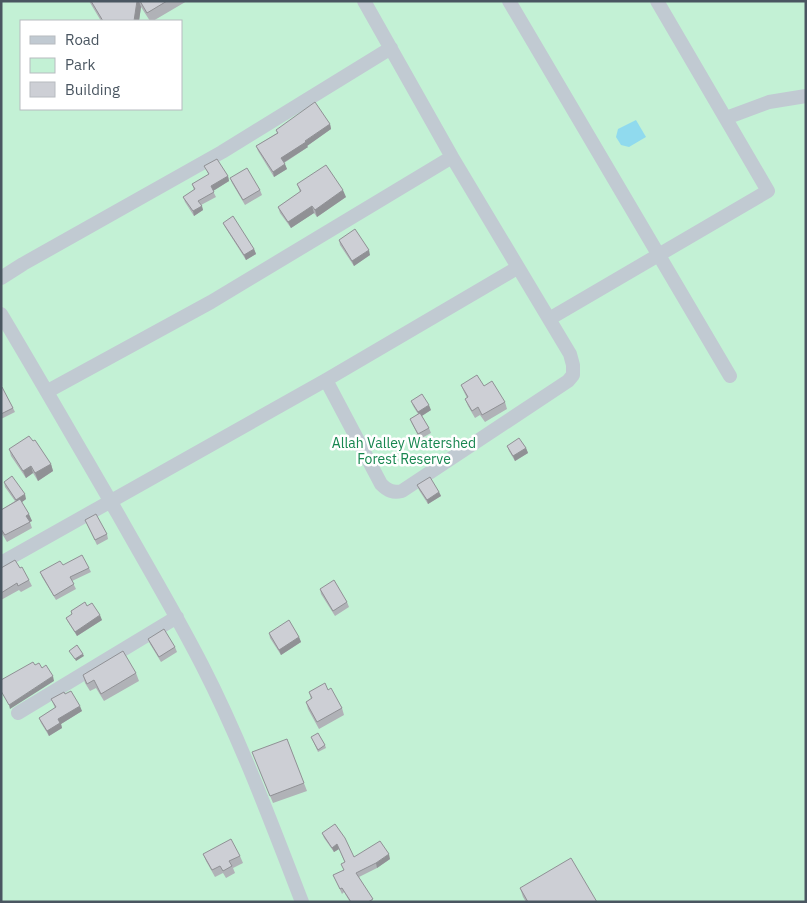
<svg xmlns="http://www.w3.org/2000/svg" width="807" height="903" viewBox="0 0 807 903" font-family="'IBM Plex Sans',sans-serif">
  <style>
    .green { fill: #c3f1d5; fill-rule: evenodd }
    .water { fill: #90daee }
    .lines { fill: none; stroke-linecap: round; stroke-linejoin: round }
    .minor { stroke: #c1cad2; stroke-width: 14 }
    .wall { fill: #b0b2b7 }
    .shaded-wall { fill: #909195 }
    .building { fill: #cdcfd5; stroke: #909195 }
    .labels { text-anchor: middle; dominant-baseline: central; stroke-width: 5; stroke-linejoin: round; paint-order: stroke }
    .park-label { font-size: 14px; fill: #17864f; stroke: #fff }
  </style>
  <rect width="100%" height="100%" fill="#f5f3f3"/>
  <path class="green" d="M 1,1 L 806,1 L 806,902 L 1,902 ZM 21,21 L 181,21 L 181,109 L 21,109 Z"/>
  <path class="water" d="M 636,120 L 646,137 L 629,147 L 621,145 L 616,137 L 618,129 Z"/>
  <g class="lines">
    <path class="minor" d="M 509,1 L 730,376
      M 726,118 L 769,102 L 806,96
      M 1,278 L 23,264 L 222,152 L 391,48
      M 1,314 C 41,381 80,449 119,516 C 147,566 176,614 202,665 C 241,741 271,822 302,902
      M 549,319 L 768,191 L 657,1
      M 326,380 L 381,484 C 388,491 393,493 402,491 L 568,381 L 573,375 L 573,365 L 570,354 L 452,157 L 364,1
      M 48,391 L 211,302 L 452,157
      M 1,563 L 326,380 L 517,268
      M 18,713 L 177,617"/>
  </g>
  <path class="wall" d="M 89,1 L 187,1 L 153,21 L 150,21 L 141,7 L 139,21 L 101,21 Z
    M 330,124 L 331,129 L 307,146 L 308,147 L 284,163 L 287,169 L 274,177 L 258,151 L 256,146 L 277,133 L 276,130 Z
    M 204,166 L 228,176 L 229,181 L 213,191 L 216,197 L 201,205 L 203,210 L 194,216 L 185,202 L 183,197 L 194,190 L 192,184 L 209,175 Z
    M 230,178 L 260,190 L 262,195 L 245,205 L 232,183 Z
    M 297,184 L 346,197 L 317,217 L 314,213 L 291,228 L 280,213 L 278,207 L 300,192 Z
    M 223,223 L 254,249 L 256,254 L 246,260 L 225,227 Z
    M 339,240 L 370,255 L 354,266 L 340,245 Z
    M 461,385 L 484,386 L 505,402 L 507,409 L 485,422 L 480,415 L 475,418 L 468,406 L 465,399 L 467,398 L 464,392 Z
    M 1,387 L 13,408 L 15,412 L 1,419 Z
    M 411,401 L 431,410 L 422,416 L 429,428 L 431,433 L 420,439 L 412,424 L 410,419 L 418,414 L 413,406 Z
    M 507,446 L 526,448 L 528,453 L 515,461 L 509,451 Z
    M 9,449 L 51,464 L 53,471 L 38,481 L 33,473 L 26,478 L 11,456 Z
    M 4,482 L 26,499 L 22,502 L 32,521 L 30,522 L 32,528 L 7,542 L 1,532 L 1,510 L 15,501 L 5,487 Z
    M 417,485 L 439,492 L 441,496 L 428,504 L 419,490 Z
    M 85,520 L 107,534 L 108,539 L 97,545 Z
    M 63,565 L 89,568 L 91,572 L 72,581 L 76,589 L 56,600 L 42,577 L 40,572 Z
    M 1,568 L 20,568 L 29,580 L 32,586 L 21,592 L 19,590 L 1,600 Z
    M 320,589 L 347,602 L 349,607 L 335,616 L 321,594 Z
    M 87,606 L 102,620 L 77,636 L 68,622 L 66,618 L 72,614 L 71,611 Z
    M 269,633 L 299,637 L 301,642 L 281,655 L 270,638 Z
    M 148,639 L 175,647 L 177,652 L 161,662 L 150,644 Z
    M 136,673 L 139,681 L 104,701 L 96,688 L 90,691 L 85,683 L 83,675 Z
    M 328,690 L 342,708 L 344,715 L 319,729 L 308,709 L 306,702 L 311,699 L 309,692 Z
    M 65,694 L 82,711 L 61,724 L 62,728 L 49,736 L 41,723 L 39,718 L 55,708 L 51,699 Z
    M 311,737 L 325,745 L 326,748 L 318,752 Z
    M 287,739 L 307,791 L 273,803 L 255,759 Z
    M 322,833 L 354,857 L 390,859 L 377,868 L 359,877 L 373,902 L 350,902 L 344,892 L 342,894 L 333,875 L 344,870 L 345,863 L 339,849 L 334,852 L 324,838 Z
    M 203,854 L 240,856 L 243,863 L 233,868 L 235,873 L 226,878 L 223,873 L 215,877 L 206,861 Z
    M 520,888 L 597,902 L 526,902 L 523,897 Z"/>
  <path class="shaded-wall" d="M 137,1 L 139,1 L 141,7 L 139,21 L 134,21 Z
    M 330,124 L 331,129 L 307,146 L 308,147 L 283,163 L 281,158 Z
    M 285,164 L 287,169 L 274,177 L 273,172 Z
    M 228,176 L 229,181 L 213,191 L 211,186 Z
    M 343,190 L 346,197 L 317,217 L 315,210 Z
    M 202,206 L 203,210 L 194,216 L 193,211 Z
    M 312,206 L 314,213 L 291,228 L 288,222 Z
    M 254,249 L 256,254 L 246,260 L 244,255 Z
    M 369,250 L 370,255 L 354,266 L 352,261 Z
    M 429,405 L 431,410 L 420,417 L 418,412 Z
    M 526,448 L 528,453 L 515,461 L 513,456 Z
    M 51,464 L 53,471 L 38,481 L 35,473 Z
    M 31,466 L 33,473 L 26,478 L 23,471 Z
    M 439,492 L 441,496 L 428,504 L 427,500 Z
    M 25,494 L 26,499 L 18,505 L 16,500 Z
    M 29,514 L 32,521 L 30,522 L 26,516 Z
    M 100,615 L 102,620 L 77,636 L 75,632 Z
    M 299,637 L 301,642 L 281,655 L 279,650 Z
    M 83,654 L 84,656 L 76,661 L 75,659 Z
    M 53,676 L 54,681 L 10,709 L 9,705 Z
    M 80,706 L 82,711 L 61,724 L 62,728 L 49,736 L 47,731 L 58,719 Z
    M 337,844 L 339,849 L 334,852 L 332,848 Z
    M 389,854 L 390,859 L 377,868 L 376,863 Z"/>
  <path class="building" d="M 91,1 L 137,1 L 134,21 L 103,21 Z
    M 140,1 L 167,1 L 147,13 Z
    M 315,102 L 330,124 L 305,141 L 306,142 L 281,158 L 285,164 L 273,172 L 256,146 L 278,133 L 276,130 Z
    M 217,159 L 228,176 L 211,186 L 214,192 L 198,201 L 202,206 L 193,211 L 183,197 L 195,189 L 192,184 L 209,174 L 204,166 Z
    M 326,165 L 343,190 L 315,210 L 312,206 L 288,222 L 278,207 L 301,191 L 297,184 Z
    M 247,168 L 260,190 L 243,200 L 230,178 Z
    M 233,216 L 254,249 L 244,255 L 223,223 Z
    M 355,229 L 369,250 L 352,261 L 339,240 Z
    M 477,375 L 484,386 L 492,381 L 505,402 L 482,415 L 478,407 L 472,411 L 465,399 L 468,397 L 461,385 Z
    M 1,387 L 2,387 L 13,408 L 1,414 Z
    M 422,394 L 429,405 L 418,412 L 411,401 Z
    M 420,413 L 429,428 L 418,434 L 410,419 Z
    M 29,436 L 33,441 L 35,440 L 51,464 L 35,473 L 31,466 L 23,471 L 9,449 Z
    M 519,438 L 526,448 L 513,456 L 507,446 Z
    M 12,476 L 25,494 L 16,500 L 4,482 Z
    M 430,477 L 439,492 L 427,500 L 417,485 Z
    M 20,499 L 29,514 L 26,516 L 30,522 L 5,535 L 1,529 L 1,510 Z
    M 96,514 L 107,534 L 95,540 L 85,520 Z
    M 82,555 L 89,568 L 70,577 L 74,584 L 54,596 L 40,572 L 60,561 L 63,565 Z
    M 15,560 L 20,568 L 22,567 L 29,580 L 18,586 L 17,583 L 1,593 L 1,568 Z
    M 334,580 L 347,602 L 333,611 L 320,589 Z
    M 85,602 L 87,606 L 92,603 L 100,615 L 75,632 L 66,618 L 72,614 L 71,611 Z
    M 289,620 L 299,637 L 279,650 L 269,633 Z
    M 164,629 L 175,647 L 159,657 L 148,639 Z
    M 77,645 L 83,654 L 75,659 L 69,651 Z
    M 123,651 L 136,673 L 101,694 L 94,680 L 87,684 L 83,675 Z
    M 33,662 L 35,665 L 39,663 L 42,668 L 46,665 L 53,676 L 9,705 L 1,691 L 1,680 Z
    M 325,683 L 328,690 L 331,688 L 342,708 L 317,722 L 306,702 L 312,698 L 309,692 Z
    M 71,691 L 80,706 L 58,719 L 60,723 L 47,731 L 39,718 L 56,707 L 51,699 L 64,692 L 65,694 Z
    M 318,733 L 325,745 L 318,750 L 311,737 Z
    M 287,739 L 304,783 L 270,796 L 252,752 Z
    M 335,824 L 345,838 L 354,857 L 380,841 L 389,854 L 376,863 L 356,873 L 373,899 L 368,902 L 351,902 L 342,888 L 340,889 L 333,875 L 344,870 L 341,864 L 345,862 L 337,844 L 332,848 L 322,833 Z
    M 231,839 L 240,856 L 229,861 L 232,866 L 223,871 L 220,866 L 212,870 L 203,854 Z
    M 571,858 L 597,902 L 528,902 L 520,888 Z"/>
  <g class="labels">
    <g class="park-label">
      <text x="404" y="443">Allah Valley Watershed<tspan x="404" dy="16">Forest Reserve</tspan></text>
    </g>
  </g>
  <rect width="807" height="903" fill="none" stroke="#4a5661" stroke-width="5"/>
  <rect x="20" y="20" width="162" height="90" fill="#ffffff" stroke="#b7bbc0"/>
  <rect x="30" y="36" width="25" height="8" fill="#c1cad2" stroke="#b7bbc0"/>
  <text x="65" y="45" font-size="15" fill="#4a5661">Road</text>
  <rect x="30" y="58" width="25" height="15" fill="#c3f1d5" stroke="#b7bbc0"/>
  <text x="65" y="70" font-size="15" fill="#4a5661">Park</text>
  <rect x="30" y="82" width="25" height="15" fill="#cdcfd5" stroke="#b7bbc0"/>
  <text x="65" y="95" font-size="15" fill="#4a5661">Building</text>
</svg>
